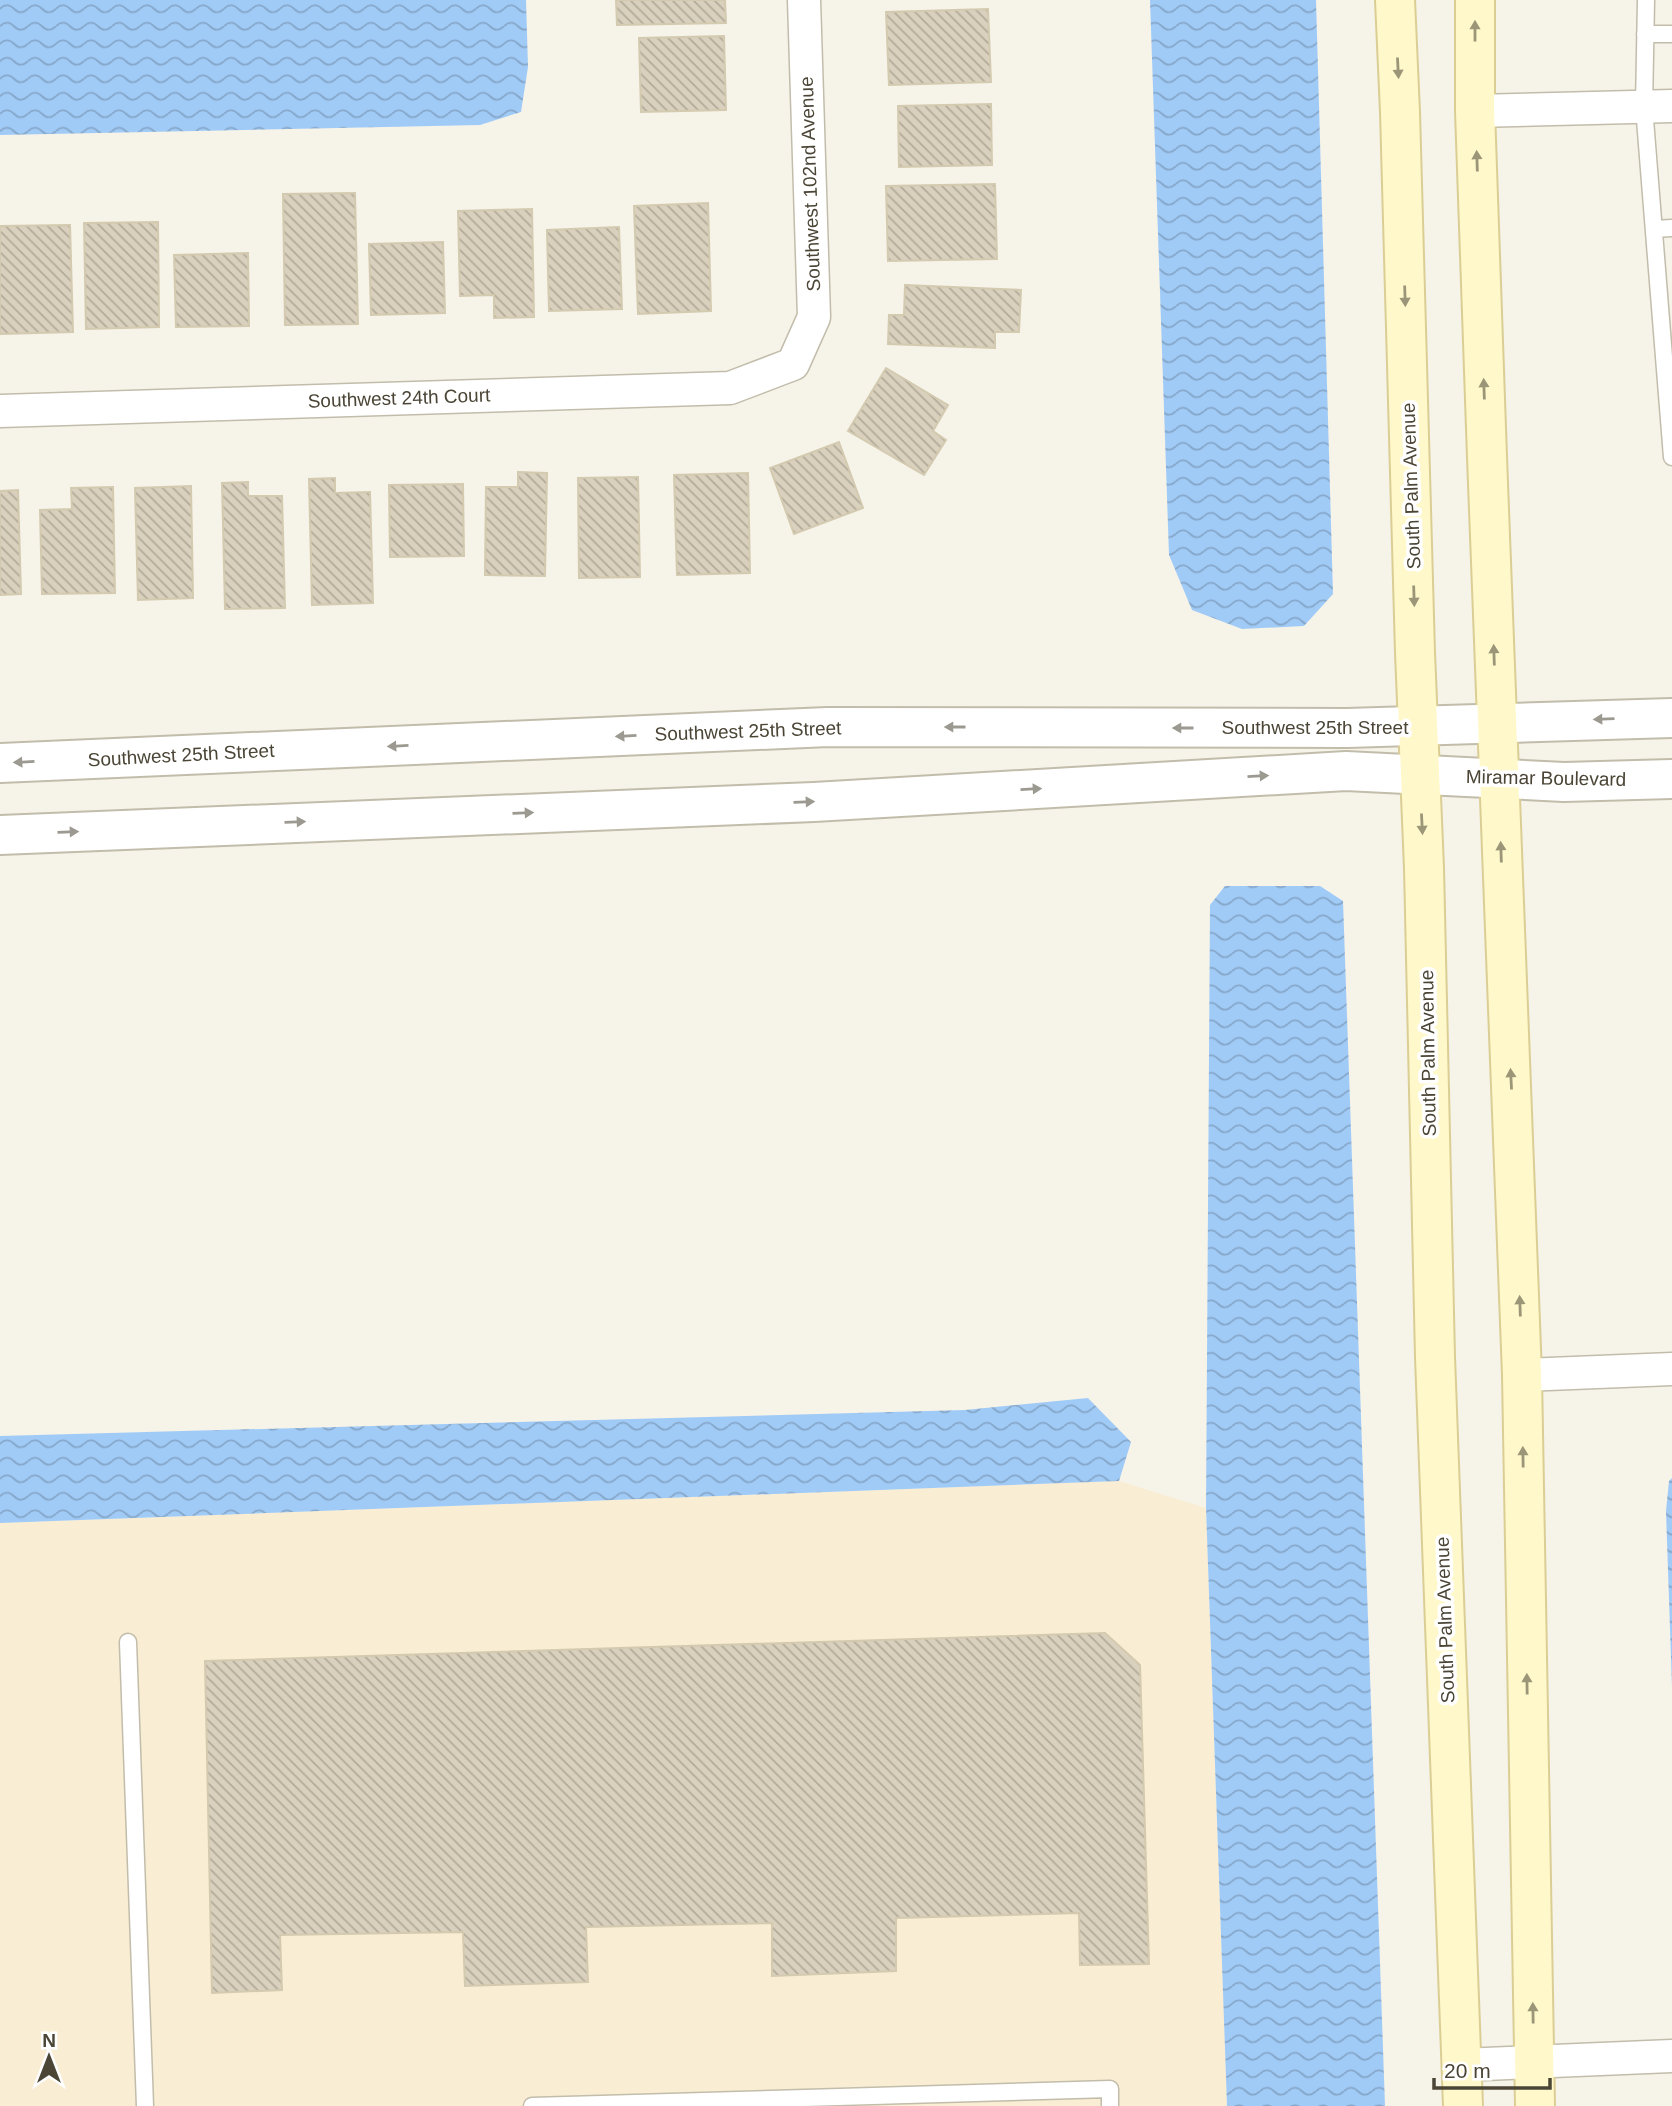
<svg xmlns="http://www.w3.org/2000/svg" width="1672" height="2106" viewBox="0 0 1672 2106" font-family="Arial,sans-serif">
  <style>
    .commercial { fill: #f9edd3 }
    .water { fill: url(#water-waves) }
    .building { fill: url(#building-back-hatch); stroke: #d4cab0; stroke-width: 2 }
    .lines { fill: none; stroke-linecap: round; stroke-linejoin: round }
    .service-casing { stroke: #c2bdab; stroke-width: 19 }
    .minor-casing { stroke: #c2bdab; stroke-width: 35 }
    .tertiary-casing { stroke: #c2bdab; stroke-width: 42 }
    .secondary-casing { stroke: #dace95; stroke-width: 42 }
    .service { stroke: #fff; stroke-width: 16 }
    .minor { stroke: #fff; stroke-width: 32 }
    .tertiary { stroke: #fff; stroke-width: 38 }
    .secondary { stroke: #fff8ca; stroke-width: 38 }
    .oneway { fill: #9c9679 }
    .oneway2 { fill: #9c9990 }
    .labels { text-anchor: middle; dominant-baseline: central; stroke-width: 7; stroke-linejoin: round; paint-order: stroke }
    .street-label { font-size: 19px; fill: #4b4536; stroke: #fff }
  </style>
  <defs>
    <pattern id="water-waves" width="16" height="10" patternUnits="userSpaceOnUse" patternTransform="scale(1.75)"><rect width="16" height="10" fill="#a1cbf7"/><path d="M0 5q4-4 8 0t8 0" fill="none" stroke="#85a7c9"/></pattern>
    <pattern id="building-back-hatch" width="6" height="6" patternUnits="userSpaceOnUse" patternTransform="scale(1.75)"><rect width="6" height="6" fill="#d9d1bd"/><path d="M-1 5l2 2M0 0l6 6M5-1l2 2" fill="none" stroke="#b2ab9a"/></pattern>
  </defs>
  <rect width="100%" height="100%" fill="#f6f3e9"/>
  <path class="commercial" d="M 1119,1481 L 1206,1508 L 1227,2106 L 0,2106 L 0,1523 Z"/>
  <path class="water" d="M 0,0 L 526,0 L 528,67 L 521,112 L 480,125 L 0,135 Z
    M 1150,0 L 1316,0 L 1333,594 L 1304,626 L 1242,629 L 1192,610 L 1169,555 Z
    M 1225,886 L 1320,886 L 1343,901 L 1385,2106 L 1227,2106 L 1206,1508 L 1210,905 Z
    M 1088,1398 L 1131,1442 L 1119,1481 L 0,1523 L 0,1436 L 965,1410 Z
    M 1672,1478 L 1672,1687 L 1666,1511 L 1669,1481 Z"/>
  <path class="building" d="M 616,0 L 725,0 L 726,23 L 617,25 Z
    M 988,9 L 991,82 L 889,85 L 886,12 Z
    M 724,36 L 726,110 L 641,112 L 639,38 Z
    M 991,104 L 992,165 L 899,167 L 898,106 Z
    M 995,184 L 997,259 L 888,261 L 886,186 Z
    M 355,193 L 358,324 L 285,325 L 283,194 Z
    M 708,203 L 711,311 L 638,314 L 634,206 Z
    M 532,209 L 534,317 L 494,318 L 494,295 L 460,296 L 458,211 Z
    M 158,222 L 159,327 L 86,329 L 84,223 Z
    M 70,225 L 73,332 L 0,334 L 0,226 Z
    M 619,227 L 622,309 L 549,311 L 547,230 Z
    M 443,242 L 445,313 L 371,315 L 369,244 Z
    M 248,253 L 249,326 L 176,327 L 174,255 Z
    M 905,285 L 1021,290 L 1019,332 L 995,332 L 995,348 L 888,344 L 889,315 L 904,315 Z
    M 886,368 L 948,405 L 933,431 L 946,440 L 924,475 L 848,431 Z
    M 839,442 L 863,508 L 794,534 L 770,468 Z
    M 518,472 L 547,473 L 545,576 L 485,575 L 486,487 L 518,487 Z
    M 748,473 L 750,573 L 677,575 L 674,475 Z
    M 638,477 L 640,577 L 579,578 L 578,478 Z
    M 335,478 L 335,493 L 370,492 L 373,603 L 312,605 L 309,479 Z
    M 248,482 L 248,496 L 282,496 L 285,608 L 225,609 L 222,483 Z
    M 463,484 L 464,556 L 390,557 L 389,485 Z
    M 191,486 L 193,598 L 138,600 L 135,488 Z
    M 113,487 L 115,593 L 42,594 L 40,510 L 72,509 L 71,488 Z
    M 18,490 L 21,594 L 0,595 L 0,491 Z
    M 1105,1633 L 1140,1665 L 1149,1964 L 1080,1965 L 1079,1913 L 896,1918 L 896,1971 L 772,1976 L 772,1923 L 586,1927 L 588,1982 L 465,1986 L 463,1932 L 280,1935 L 282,1990 L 212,1993 L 205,1661 Z"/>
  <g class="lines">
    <g class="service-casing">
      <path id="service" d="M 1646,0 L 1644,107 L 1672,457
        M 1645,34 L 1672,34
        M 1654,229 L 1672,228
        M 128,1642 L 145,2106
        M 532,2106 L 1110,2089 L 1110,2106"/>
    </g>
    <g class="minor-casing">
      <path id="minor" d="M 1475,111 L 1672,106
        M 0,411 L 730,388 L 793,364 L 814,317 L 804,0
        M 1522,1375 L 1672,1369
        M 1462,2065 L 1672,2056"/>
    </g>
    <g class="tertiary-casing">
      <path id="tertiary" d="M 0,763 L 828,727 L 1347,728 L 1672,718
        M 0,835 L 814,802 L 1346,771 L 1564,782 L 1672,779"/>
    </g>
    <g class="secondary-casing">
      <path id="secondary" d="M 1395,0 L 1400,112 L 1415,653 L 1424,868 L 1435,1357 L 1463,2106
        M 1475,0 L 1475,111 L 1487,457 L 1522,1375 L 1535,2106"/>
    </g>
    <use href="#service" class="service"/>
    <use href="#minor" class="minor"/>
    <use href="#tertiary" class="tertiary"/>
    <use href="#secondary" class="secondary"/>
  </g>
  <defs><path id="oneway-solid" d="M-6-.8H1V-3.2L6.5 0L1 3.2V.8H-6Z" transform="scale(1.75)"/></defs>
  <g class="oneway">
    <use href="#oneway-solid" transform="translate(1475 31) rotate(-90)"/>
    <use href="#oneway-solid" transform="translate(1398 68) rotate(87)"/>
    <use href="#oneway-solid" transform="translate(1477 161) rotate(-92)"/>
    <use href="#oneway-solid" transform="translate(1405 296) rotate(88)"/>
    <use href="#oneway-solid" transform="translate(1484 389) rotate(-92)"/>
    <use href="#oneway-solid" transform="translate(1414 596) rotate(88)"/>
    <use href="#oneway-solid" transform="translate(1494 655) rotate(-92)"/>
    <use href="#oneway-solid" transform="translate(1422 824) rotate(87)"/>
    <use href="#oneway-solid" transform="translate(1501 852) rotate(-92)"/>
    <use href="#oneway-solid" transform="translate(1511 1079) rotate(-93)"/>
    <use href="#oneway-solid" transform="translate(1520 1306) rotate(-92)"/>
    <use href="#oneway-solid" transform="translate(1523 1457) rotate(-91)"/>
    <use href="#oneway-solid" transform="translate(1527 1684) rotate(-91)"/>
    <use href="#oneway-solid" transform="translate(1533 2013) rotate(-91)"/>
  </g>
  <g class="oneway2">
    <use href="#oneway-solid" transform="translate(1604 719) rotate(178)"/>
    <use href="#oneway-solid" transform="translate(955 727) rotate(-180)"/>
    <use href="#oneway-solid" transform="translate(1183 728) rotate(-180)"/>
    <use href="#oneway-solid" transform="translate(626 736) rotate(177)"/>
    <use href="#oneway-solid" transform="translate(398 746) rotate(177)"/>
    <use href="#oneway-solid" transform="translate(24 762) rotate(177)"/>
    <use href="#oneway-solid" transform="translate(1258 776) rotate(-3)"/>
    <use href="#oneway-solid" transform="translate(1031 789) rotate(-3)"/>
    <use href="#oneway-solid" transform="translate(804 802) rotate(-2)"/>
    <use href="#oneway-solid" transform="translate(523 813) rotate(-2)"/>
    <use href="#oneway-solid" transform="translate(295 822) rotate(-2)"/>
    <use href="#oneway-solid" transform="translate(68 832) rotate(-2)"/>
  </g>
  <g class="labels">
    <g class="street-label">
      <text transform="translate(810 184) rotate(-92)">Southwest 102nd Avenue</text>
      <text transform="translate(399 398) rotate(-2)">Southwest 24th Court</text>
      <text transform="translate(1411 486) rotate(-92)">South Palm Avenue</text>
      <text x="1315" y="727">Southwest 25th Street</text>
      <text transform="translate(748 731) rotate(-2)">Southwest 25th Street</text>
      <text transform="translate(181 755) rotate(-3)">Southwest 25th Street</text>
      <text transform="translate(1546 778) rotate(1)">Miramar Boulevard</text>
      <text transform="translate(1428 1053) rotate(-91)">South Palm Avenue</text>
      <text transform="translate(1445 1620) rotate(-92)">South Palm Avenue</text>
    </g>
  </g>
  <g transform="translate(49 2057)" stroke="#ffffff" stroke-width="5" paint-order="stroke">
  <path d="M0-5L12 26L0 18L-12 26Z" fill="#4b4536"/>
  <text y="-10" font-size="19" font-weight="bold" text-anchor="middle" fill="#4b4536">N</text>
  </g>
  <path d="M1434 2078v10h116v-10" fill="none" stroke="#4b4536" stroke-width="3.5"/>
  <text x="1444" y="2078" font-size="21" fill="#4b4536" stroke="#ffffff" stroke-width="5" paint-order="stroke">20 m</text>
</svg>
